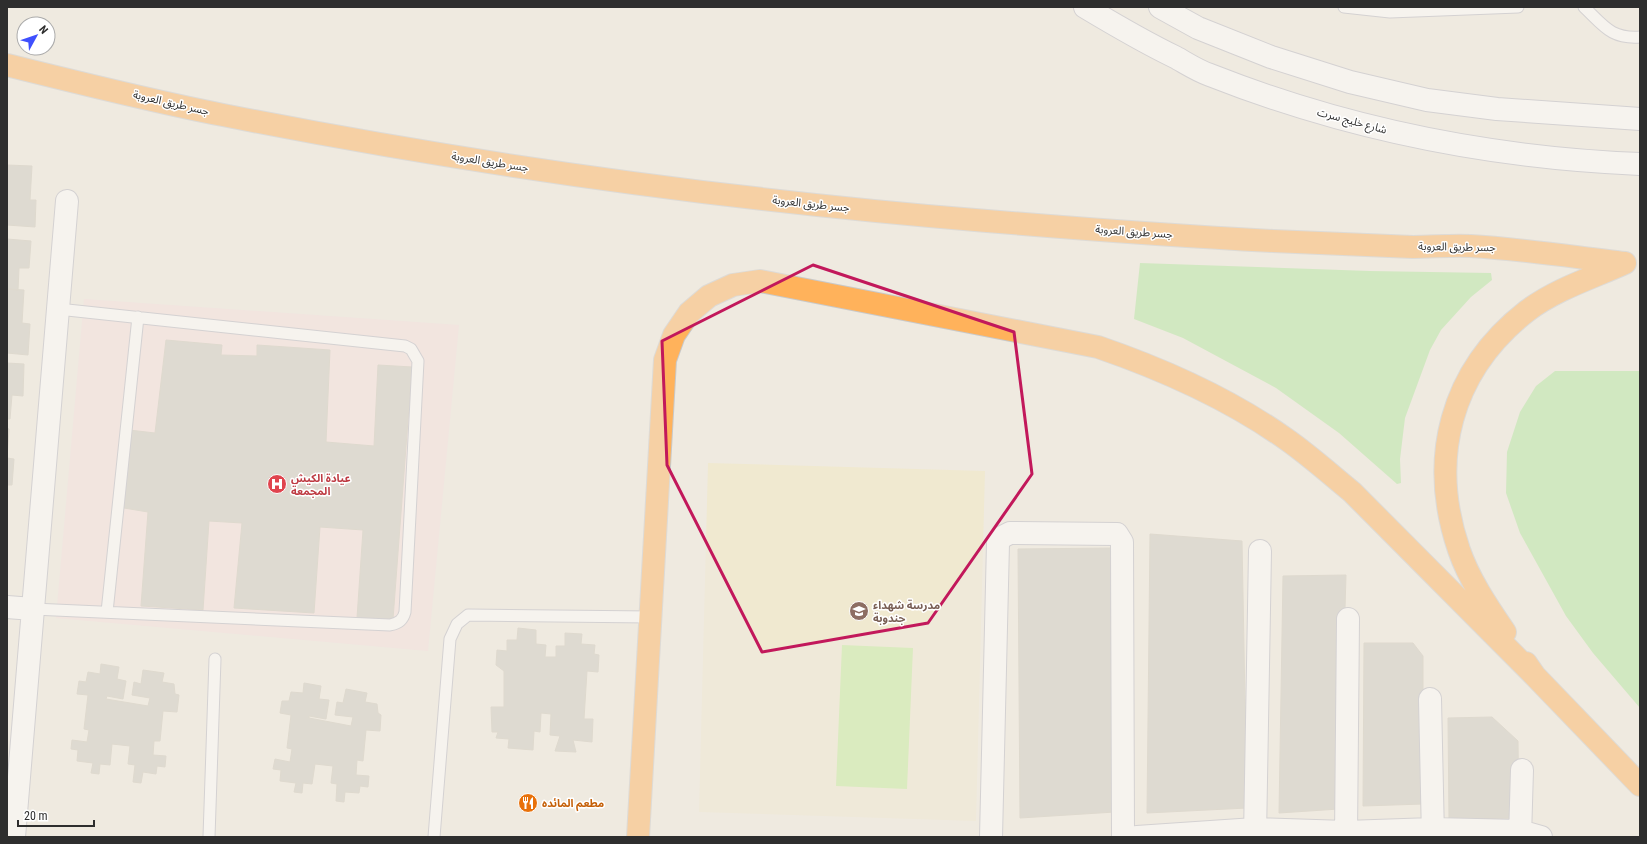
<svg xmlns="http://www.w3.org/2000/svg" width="1647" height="844" viewBox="0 0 1647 844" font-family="'Roboto Condensed','Noto Sans Arabic',sans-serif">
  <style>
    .education { fill: #f0e9d0 }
    .medical { fill: #f5dfde }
    .green { fill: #aee69c }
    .pitch { fill: #c1ed98 }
    .building { fill: #cbc8be; stroke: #cbc6b9 }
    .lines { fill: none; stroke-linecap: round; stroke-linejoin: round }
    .lane-casing { stroke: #b4b5c1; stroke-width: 13 }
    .street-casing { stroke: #b4b5c1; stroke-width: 24 }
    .secondary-casing { stroke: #b4b5c1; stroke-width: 24 }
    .highway-casing { stroke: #c9c9c9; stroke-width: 24 }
    .lane { stroke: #fff; stroke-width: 11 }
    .street { stroke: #fff; stroke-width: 22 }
    .secondary { stroke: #fff; stroke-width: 22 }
    .highway { stroke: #ffb25b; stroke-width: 22 }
    .marked { fill: none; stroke: #c2185b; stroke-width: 3; stroke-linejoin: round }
    .labels { text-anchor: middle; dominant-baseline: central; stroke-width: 3; stroke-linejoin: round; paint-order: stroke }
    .street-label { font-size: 11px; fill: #2e2e2e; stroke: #fff }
    .health-label { font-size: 11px; font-weight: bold; fill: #be3a42; stroke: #fff; text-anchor: start }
    .education-label { font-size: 11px; font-weight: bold; fill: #785e54; stroke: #fff; text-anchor: start }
    .food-label { font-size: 11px; font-weight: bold; fill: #c56008; stroke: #fff; text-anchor: start }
  </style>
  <rect width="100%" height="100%" fill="#efeae0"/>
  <path class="education" d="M 708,463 L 985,471 L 976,821 L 699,812 Z"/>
  <path class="medical" d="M 84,299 L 459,325 L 428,651 L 56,618 Z"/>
  <path class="green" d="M 1140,263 L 1370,271 L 1491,273 L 1492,280 L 1471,297 L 1441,330 L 1430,350 L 1405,418 L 1400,459 L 1401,483 L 1397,484 L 1339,433 L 1276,388 L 1183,338 L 1134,319 Z
    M 1555,371 L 1640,371 L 1640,708 L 1593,653 L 1566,616 L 1520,533 L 1506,493 L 1507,452 L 1520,412 L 1536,386 Z"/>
  <path class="pitch" d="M 842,645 L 913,648 L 907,789 L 836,786 Z"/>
  <path class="building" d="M 7,165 L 32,166 L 30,200 L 36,200 L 35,227 L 7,225 Z
    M 7,239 L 31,241 L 29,268 L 19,268 L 18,290 L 7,289 Z
    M 7,289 L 24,290 L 22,323 L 30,324 L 28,355 L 7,353 Z
    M 166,340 L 222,345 L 221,355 L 257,356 L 257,345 L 330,350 L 326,442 L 374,446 L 378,365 L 412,367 L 393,619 L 357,618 L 363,530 L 320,527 L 314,613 L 234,608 L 242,523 L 209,521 L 203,610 L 141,606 L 148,512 L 124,508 L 129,430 L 155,433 Z
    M 7,363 L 24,364 L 23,396 L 12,395 L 10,419 L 7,419 Z
    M 7,428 L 9,429 L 7,458 L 14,459 L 12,485 L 7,485 Z
    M 1150,534 L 1242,541 L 1247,808 L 1147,813 Z
    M 1112,548 L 1115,812 L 1020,818 L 1018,549 Z
    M 1346,575 L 1339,809 L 1279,813 L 1283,576 Z
    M 518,628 L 536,630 L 536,644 L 546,645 L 545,657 L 556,657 L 556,646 L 565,646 L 565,633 L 582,634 L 581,644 L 595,645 L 594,654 L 599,655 L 598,672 L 587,671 L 584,719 L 593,719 L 592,742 L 573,740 L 576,752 L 555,751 L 560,736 L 550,735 L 551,714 L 541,713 L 540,732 L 534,731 L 533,750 L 508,748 L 509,739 L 496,738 L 498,732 L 492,732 L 491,707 L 504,707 L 504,671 L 496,665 L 497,650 L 507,651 L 507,640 L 517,640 Z
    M 1364,643 L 1413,643 L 1423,656 L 1423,804 L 1363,806 Z
    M 101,664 L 119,667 L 117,679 L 126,681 L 123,699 L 107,696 L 106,699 L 148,706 L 150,698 L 132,695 L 134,682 L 141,684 L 143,670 L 164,673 L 162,682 L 174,684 L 175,694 L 179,695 L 177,712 L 163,711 L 160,741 L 154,741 L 153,755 L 166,756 L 165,767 L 157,766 L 156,774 L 143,772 L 141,783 L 133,782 L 135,765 L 128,764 L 130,746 L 112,744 L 110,765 L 100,764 L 99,774 L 91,773 L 93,763 L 77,761 L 78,750 L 71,749 L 72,740 L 87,742 L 89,730 L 84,729 L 88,695 L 77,694 L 79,681 L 86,682 L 88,672 L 100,674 Z
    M 304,683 L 321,686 L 319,699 L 329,700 L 326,719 L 309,716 L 309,718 L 351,726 L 353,717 L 335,715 L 337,702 L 343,703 L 346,689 L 367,693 L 365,702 L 377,704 L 378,713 L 381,715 L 380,731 L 366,730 L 363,761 L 357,760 L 356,775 L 369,776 L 368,787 L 360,786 L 359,793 L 345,792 L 344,802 L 336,801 L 337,784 L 331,783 L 333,766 L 315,764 L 312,784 L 303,783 L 302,793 L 294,792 L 296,783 L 280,781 L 281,770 L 273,769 L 275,759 L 290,762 L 292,749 L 287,748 L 291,715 L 280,713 L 282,701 L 289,701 L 291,692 L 303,693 Z
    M 1492,717 L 1518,741 L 1519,818 L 1449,819 L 1448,718 Z"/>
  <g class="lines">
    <g class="lane-casing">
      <path id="lane" d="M 1344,7 L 1390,12 L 1518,7
        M 1584,7 C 1604,26 1611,39 1640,37
        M 33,609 L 390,625 C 399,623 403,620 405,612 L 418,361 L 411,349 L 405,346 L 58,309
        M 107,612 L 138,317
        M 209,837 L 215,659
        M 434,837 L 450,639 L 457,624 L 468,615 L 650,617"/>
    </g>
    <g class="street-casing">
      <path id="street" d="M 7,607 L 33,609
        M 1430,699 L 1433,837
        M 14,837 L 67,201
        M 991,837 L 998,543 L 1002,537 L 1010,533 L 1117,534 L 1122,542 L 1123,837
        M 1137,837 L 1255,829 L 1346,832 L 1433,829 L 1520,831 L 1541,837
        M 1255,837 L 1260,551
        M 1346,837 L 1348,619
        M 1520,837 L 1522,770"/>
    </g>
    <g class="secondary-casing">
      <path id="secondary" d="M 1085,7 C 1115,25 1144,42 1175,57 C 1186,63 1198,71 1210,75 C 1347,129 1493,158 1640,164
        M 1160,7 L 1198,28 L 1271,57 L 1350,82 L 1427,100 L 1497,109 L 1640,119"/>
    </g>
    <g class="highway-casing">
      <path id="highway" d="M 7,65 C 79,83 151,101 223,115 C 475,165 730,200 987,221 C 1082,229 1178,236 1273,241 C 1320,243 1366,245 1413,247 C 1432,247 1451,245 1470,246 C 1522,249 1573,257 1625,263
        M 1505,632 C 1487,606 1469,579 1459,550 C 1428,459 1450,371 1527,311 C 1556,289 1592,278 1625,263
        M 1526,663 L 1535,676 L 1640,785
        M 638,837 L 665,360 L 674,335 L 689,313 L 709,296 L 733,285 L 760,281 L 1098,347 C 1165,370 1228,398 1286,439 C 1309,455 1330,474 1352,492 L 1535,676"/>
    </g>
    <use href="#lane" class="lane"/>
    <use href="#street" class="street"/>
    <use href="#secondary" class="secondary"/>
    <use href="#highway" class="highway"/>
  </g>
  <path d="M0 0H1647V844H0ZM 813,265 L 1014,332 L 1032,474 L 928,623 L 762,652 L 667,465 L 662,341 Z" fill="#efeae0" fill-opacity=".55" fill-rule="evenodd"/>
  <path class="marked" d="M 813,265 L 1014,332 L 1032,474 L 928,623 L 762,652 L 667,465 L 662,341 Z"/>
  <defs>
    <g id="hospital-disc" transform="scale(1)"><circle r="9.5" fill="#e0444e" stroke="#fff"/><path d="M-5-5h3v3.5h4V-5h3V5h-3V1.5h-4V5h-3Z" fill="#fff"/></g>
    <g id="school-disc" transform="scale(1)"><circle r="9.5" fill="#8d6e63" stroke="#fff"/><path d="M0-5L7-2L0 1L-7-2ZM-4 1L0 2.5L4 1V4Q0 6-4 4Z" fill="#fff"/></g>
    <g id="restaurant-disc" transform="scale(1)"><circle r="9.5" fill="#e8710a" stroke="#fff"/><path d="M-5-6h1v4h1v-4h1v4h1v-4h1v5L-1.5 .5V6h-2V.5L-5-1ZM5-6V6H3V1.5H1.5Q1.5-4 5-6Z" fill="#fff"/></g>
  </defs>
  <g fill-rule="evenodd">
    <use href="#hospital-disc" x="277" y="484"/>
    <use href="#school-disc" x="859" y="611"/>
    <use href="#restaurant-disc" x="528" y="803"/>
  </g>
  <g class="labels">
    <g class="street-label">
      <text transform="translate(171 103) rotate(13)">جسر طريق العروبة</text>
      <text transform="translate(1352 121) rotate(15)">شارع خليج سرت</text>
      <text transform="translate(490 162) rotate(9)">جسر طريق العروبة</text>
      <text transform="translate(811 204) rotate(6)">جسر طريق العروبة</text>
      <text transform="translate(1134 232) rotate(4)">جسر طريق العروبة</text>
      <text transform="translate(1457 247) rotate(1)">جسر طريق العروبة</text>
    </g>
    <g class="health-label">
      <text x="291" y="478">عيادة الكيش<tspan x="291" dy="13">المجمعة</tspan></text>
    </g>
    <g class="education-label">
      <text x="873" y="605">مدرسة شهداء<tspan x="873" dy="13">جندوبة</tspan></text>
    </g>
    <g class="food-label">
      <text x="542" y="803">مطعم المائده</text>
    </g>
  </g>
  <rect width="1647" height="844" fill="none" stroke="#2e2e2e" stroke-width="16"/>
  <g transform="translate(36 36) rotate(50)"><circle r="19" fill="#ffffff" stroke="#ababab"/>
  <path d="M0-3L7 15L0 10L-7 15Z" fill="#3f50fe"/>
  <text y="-6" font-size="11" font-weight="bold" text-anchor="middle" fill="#2e2e2e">N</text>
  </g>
  <path d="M18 820v6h76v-6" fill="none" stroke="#2e2e2e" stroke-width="2"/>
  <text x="24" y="820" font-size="12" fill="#2e2e2e" stroke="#ffffff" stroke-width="3" paint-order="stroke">20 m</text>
</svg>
